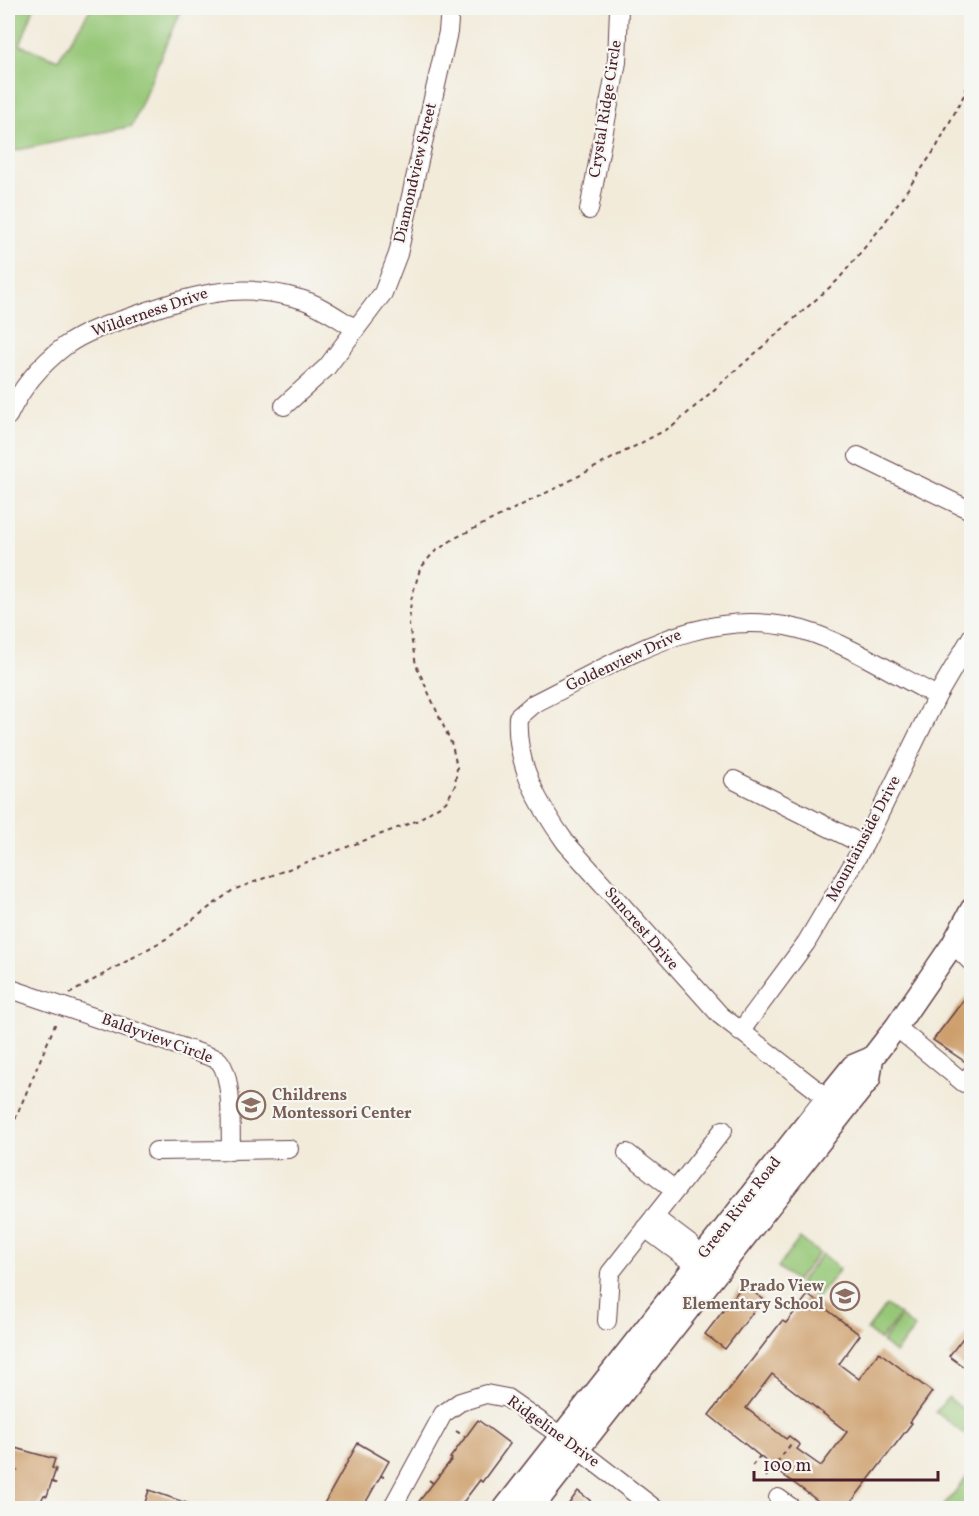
<svg xmlns="http://www.w3.org/2000/svg" width="979" height="1516" viewBox="0 0 979 1516" font-family="Vollkorn,serif">
  <style>
    .green { fill: #96c777; stroke: #707351; stroke-width: 1.5 }
    .building { fill: #cd9f6c; fill-rule: evenodd }
    .lines { fill: none; stroke-linecap: round; stroke-linejoin: round }
    .minor-casing { stroke: #633e45; stroke-width: 20 }
    .major-casing { stroke: #633e45; stroke-width: 25 }
    .path { stroke: #633e45; stroke-width: 2; stroke-dasharray: 4.5 4.5; stroke-linecap: butt }
    .minor { stroke: #fff; stroke-width: 18 }
    .major { stroke: #fff; stroke-width: 22 }
    .labels { text-anchor: middle; dominant-baseline: central; stroke-width: 4.5; stroke-linejoin: round; paint-order: stroke }
    .street-label { font-size: 16px; fill: #4a1f2b; stroke: #f6f6f2 }
    .education-label { font-size: 16px; font-weight: bold; fill: #785e54; stroke: #f6f6f2; text-anchor: start }
  </style>
  <rect width="100%" height="100%" fill="#f6f6f2"/>
  <filter id="ink" filterUnits="userSpaceOnUse"><feTurbulence type="fractalNoise" baseFrequency=".0167" numOctaves="2"/><feDisplacementMap in="SourceGraphic" scale="12" xChannelSelector="R" yChannelSelector="G"/><feConvolveMatrix kernelMatrix="1 2 1 2 8 2 1 2 1" color-interpolation-filters="sRGB"/></filter>
  <filter id="wash" filterUnits="userSpaceOnUse"><feTurbulence type="fractalNoise" baseFrequency=".008" numOctaves="4" result="noise"/><feDisplacementMap in="SourceGraphic" scale="24" xChannelSelector="R" yChannelSelector="G"/><feGaussianBlur stdDeviation="1.35" result="paint"/><feColorMatrix in="noise" values="0 0 0 0 0 0 0 0 0 0 0 0 0 0 0 0 0 1.4 0 .05"/><feComposite in="paint" operator="in"/></filter>
  <g filter="url(#wash)">
    <rect width="100%" height="100%" fill="#f2ebda"/>
    <path class="green" d="M 8,8 L 34,8 L 20,45 L 58,60 L 91,8 L 181,8 L 132,126 L 13,151 L 8,163 Z
      M 800,1238 L 819,1253 L 796,1281 L 778,1267 Z
      M 822,1254 L 840,1269 L 817,1298 L 799,1283 Z
      M 886,1305 L 900,1315 L 880,1340 L 867,1330 Z
      M 901,1317 L 915,1328 L 895,1353 L 882,1342 Z
      M 948,1397 L 971,1416 L 971,1424 L 964,1434 L 936,1412 Z
      M 971,1472 L 971,1508 L 942,1508 Z"/>
    <g id="blocks">
      <path class="building" d="M 972,989 L 972,1058 L 967,1063 L 933,1040 Z
        M 743,1285 L 763,1299 L 725,1349 L 705,1334 Z
        M 808,1295 L 860,1335 L 839,1364 L 859,1379 L 879,1352 L 932,1392 L 910,1422 L 912,1423 L 846,1509 L 829,1509 L 783,1475 L 709,1415 L 782,1321 L 786,1323 ZM 772,1374 L 847,1432 L 821,1466 L 797,1449 L 800,1445 L 789,1436 L 786,1439 L 746,1408 Z
        M 972,1326 L 972,1373 L 949,1356 Z
        M 478,1420 L 510,1444 L 482,1482 L 480,1480 L 458,1509 L 413,1509 L 452,1459 L 450,1458 Z
        M 358,1443 L 389,1461 L 362,1509 L 321,1509 Z
        M 8,1446 L 55,1459 L 52,1468 L 56,1469 L 47,1496 L 44,1495 L 37,1509 L 8,1509 Z
        M 149,1490 L 198,1507 L 198,1509 L 143,1509 Z
        M 578,1491 L 601,1509 L 565,1509 Z"/>
    </g>
  </g>
  <g filter="url(#ink)">
    <use href="#blocks" fill-opacity="0" stroke="#633e45" stroke-width="1.5"/>
    <g class="lines">
      <g class="minor-casing">
        <path id="minor" d="M 589,210 L 617,62 L 619,8
          M 284,406 L 327,367 L 383,293 L 398,254 L 448,32 L 450,8
          M 8,416 C 21,388 40,365 65,346 C 84,332 109,324 131,317 C 190,296 238,280 300,299 C 319,304 339,319 356,329
          M 858,456 L 972,511
          M 734,780 L 864,845
          M 953,944 L 972,963
          M 8,988 L 217,1059 C 234,1073 230,1129 231,1151
          M 896,1027 L 964,1083 L 972,1073
          M 740,1032 L 806,943 L 864,845 L 937,696 L 972,636
          M 827,1098 L 720,1015 L 566,843 C 539,806 515,763 518,717 L 533,704 C 622,660 712,597 815,634 C 856,649 898,676 937,696
          M 156,1151 L 289,1149
          M 627,1153 L 675,1190
          M 654,1217 L 691,1245 L 699,1260
          M 645,1228 L 695,1265
          M 607,1321 L 610,1273 L 723,1130
          M 778,1498 L 792,1508
          M 392,1508 L 443,1414 L 460,1402 L 486,1394 L 507,1398 L 561,1436 L 654,1508"/>
      </g>
      <g class="major-casing">
        <path id="major" d="M 505,1508 L 827,1098 L 853,1066 L 872,1058 L 896,1027 L 953,944 L 972,909
          M 532,1508 L 869,1079 L 872,1058"/>
      </g>
      <path class="path" d="M 69,994 L 169,937 L 233,890 L 416,821 L 446,802 L 455,786 L 457,767 L 452,745 L 416,665 L 409,625 L 411,600 L 420,569 L 433,553 L 455,538 L 558,487 L 673,426 L 838,280 L 883,225 L 936,148 L 964,95 L 972,73
        M 8,1136 L 57,1020
        M 456,1431 L 466,1437
        M 752,1466 L 760,1456
        M 381,1476 L 384,1477
        M 766,1477 L 794,1440
        M 429,1480 L 433,1483
        M 8,1481 L 12,1469 L 18,1471
        M 52,1482 L 58,1484
        M 138,1507 L 143,1508
        M 362,1508 L 363,1508"/>
      <use href="#minor" class="minor"/>
      <use href="#major" class="major"/>
    </g>
  </g>
  <defs>
    <g id="school-ring" transform="scale(1.5)"><circle r="9.5" fill="#f6f6f2" stroke="#8d6e63" stroke-width="1.5"/><path d="M0-5L7-2L0 1L-7-2ZM-4 1L0 2.5L4 1V4Q0 6-4 4Z" fill="#8d6e63"/></g>
  </defs>
  <g fill-rule="evenodd">
    <use href="#school-ring" x="251" y="1105"/>
    <use href="#school-ring" x="845" y="1296"/>
  </g>
  <g class="labels">
    <g class="street-label">
      <text transform="translate(606 109) rotate(-81)">Crystal Ridge Circle</text>
      <text transform="translate(416 173) rotate(-77)">Diamondview Street</text>
      <text transform="translate(150 313) rotate(-19)">Wilderness Drive</text>
      <text transform="translate(624 661) rotate(-25)">Goldenview Drive</text>
      <text transform="translate(864 839) rotate(-62)">Mountainside Drive</text>
      <text transform="translate(641 929) rotate(49)">Suncrest Drive</text>
      <text transform="translate(157 1039) rotate(20)">Baldyview Circle</text>
      <text transform="translate(740 1208) rotate(-52)">Green River Road</text>
      <text transform="translate(553 1432) rotate(36)">Ridgeline Drive</text>
    </g>
    <g class="education-label">
      <text x="272" y="1096">Childrens<tspan x="272" dy="18">Montessori Center</tspan></text>
      <text x="824" y="1287" text-anchor="end">Prado View<tspan x="824" dy="18">Elementary School</tspan></text>
    </g>
  </g>
  <rect width="979" height="1516" fill="none" stroke="#f6f6f2" stroke-width="30"/>
  <path d="M754 1471v9h184v-9" fill="none" stroke="#4a1f2b" stroke-width="3"/>
  <text x="763" y="1471" font-size="18" fill="#4a1f2b" stroke="#f6f6f2" stroke-width="4.5" paint-order="stroke">100 m</text>
</svg>
